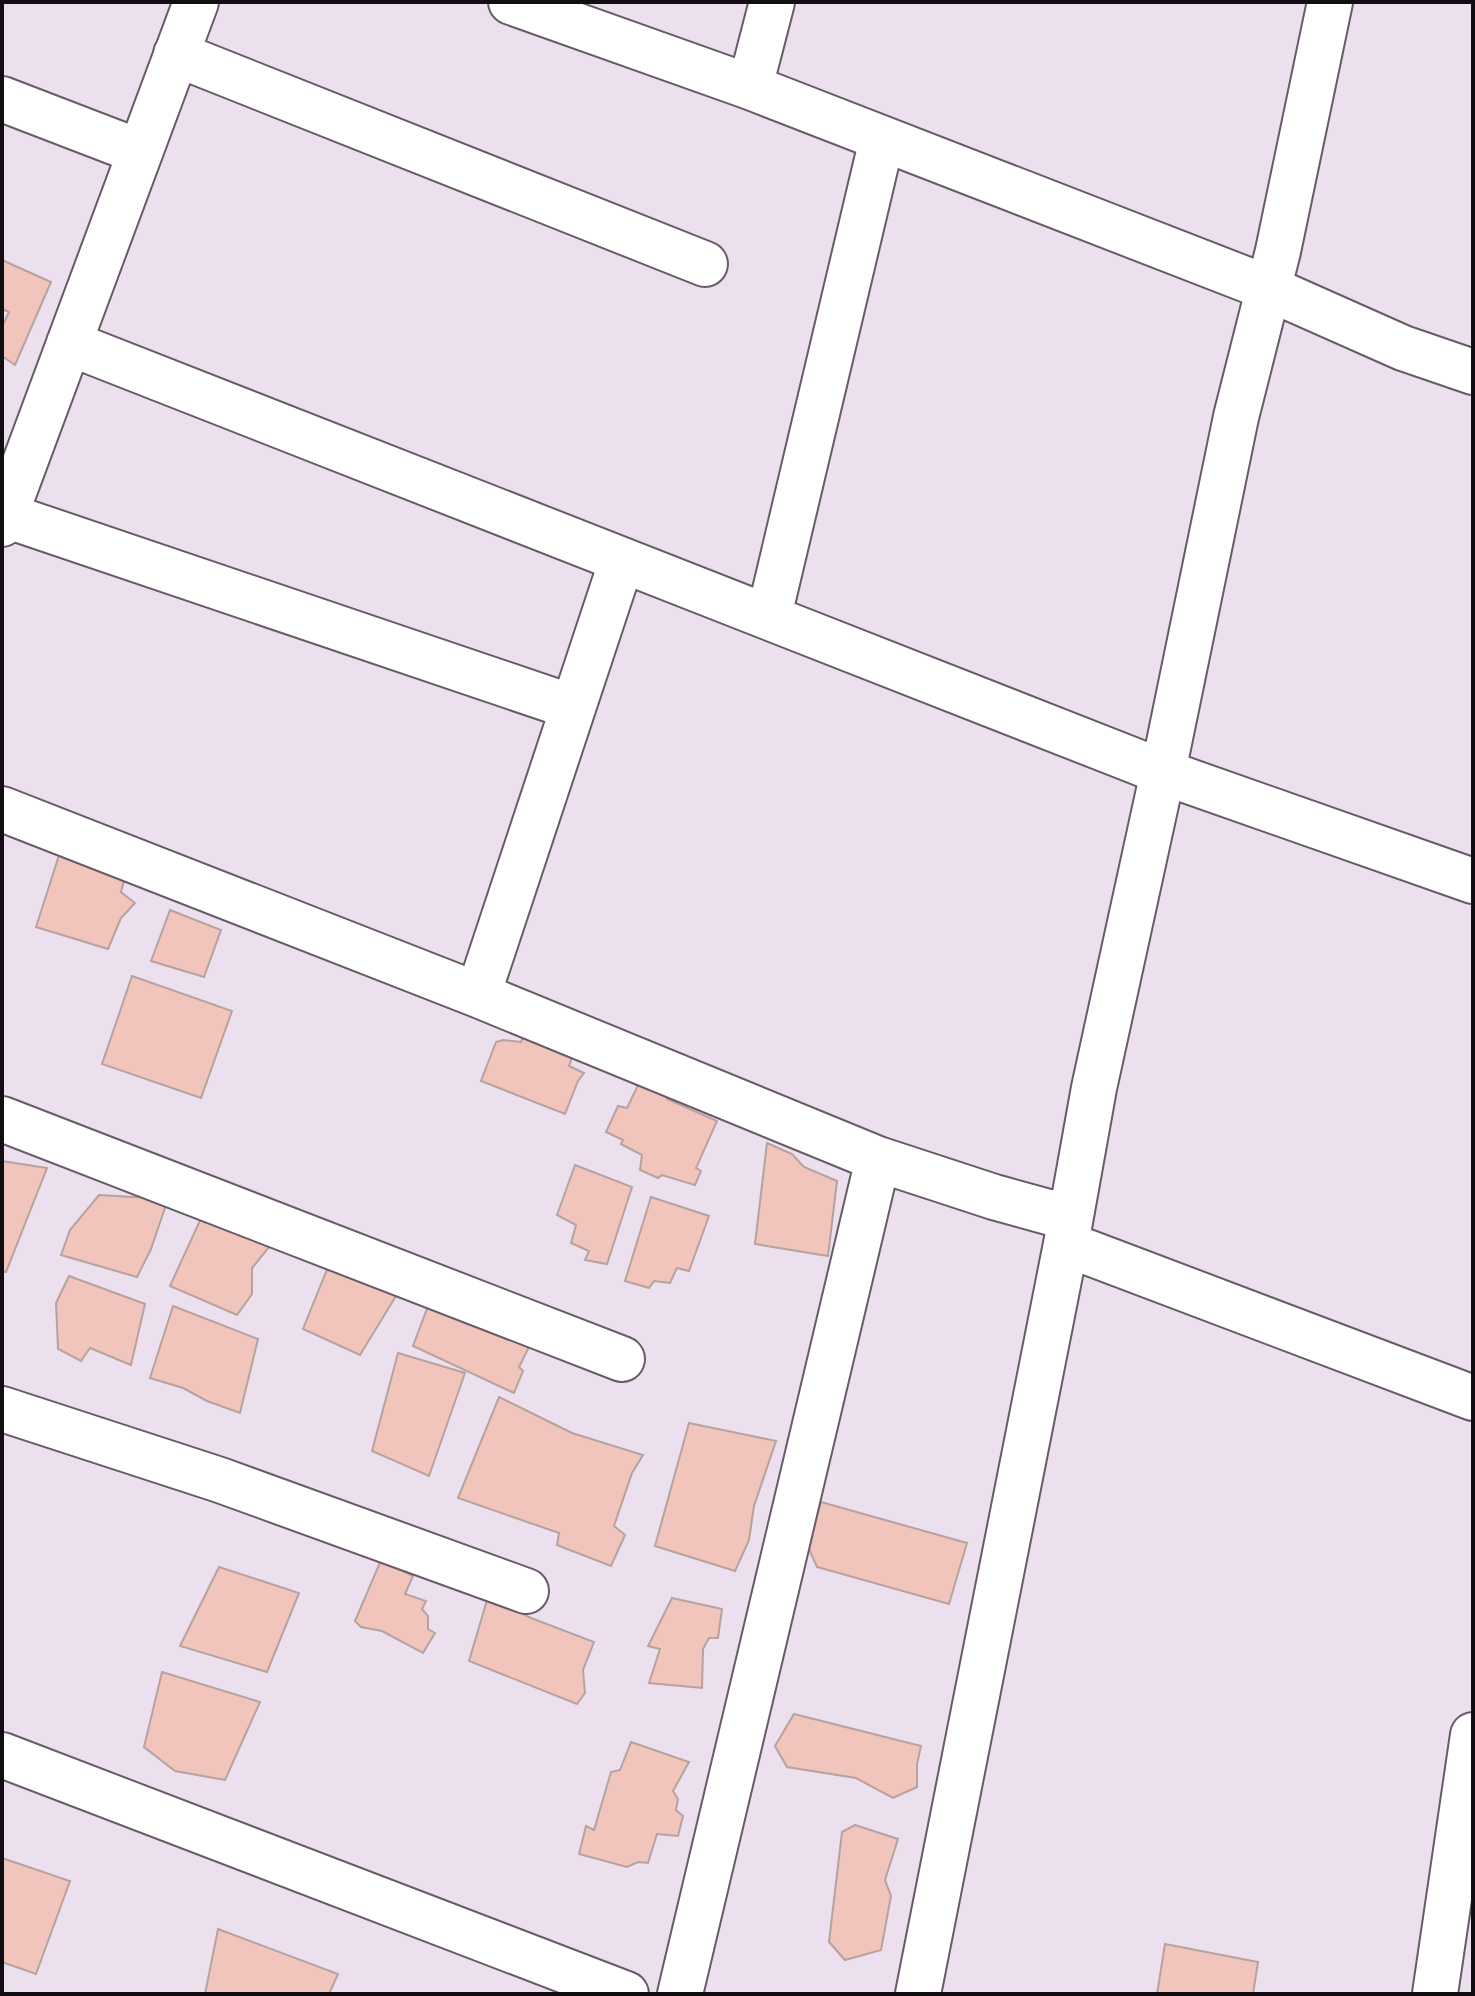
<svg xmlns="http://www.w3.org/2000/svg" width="1475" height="1996" viewBox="0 0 1475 1996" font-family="'PT Sans',sans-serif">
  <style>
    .building { fill: #f1c5bc; stroke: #b6a29e; stroke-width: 2 }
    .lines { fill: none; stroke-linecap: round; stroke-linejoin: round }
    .minor-casing { stroke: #675b67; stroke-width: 48 }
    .minor { stroke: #fff; stroke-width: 44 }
  </style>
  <rect width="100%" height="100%" fill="#ede0ee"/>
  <path class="building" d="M 2,260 L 51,282 L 15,365 L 2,356 L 2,327 L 9,312 L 2,309 Z
    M 61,849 L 126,873 L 121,892 L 135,903 L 121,918 L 108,949 L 36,927 Z
    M 170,910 L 221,930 L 204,977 L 151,961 Z
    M 132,976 L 232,1011 L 201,1098 L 102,1064 Z
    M 528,1026 L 576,1046 L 569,1066 L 584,1073 L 578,1081 L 565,1114 L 481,1081 L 496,1042 L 503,1040 L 521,1042 Z
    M 640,1081 L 670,1093 L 667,1099 L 717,1121 L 696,1168 L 701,1171 L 695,1185 L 662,1175 L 658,1178 L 640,1170 L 642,1155 L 621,1144 L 623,1140 L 606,1132 L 618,1106 L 627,1108 Z
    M 767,1143 L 792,1154 L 804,1167 L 837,1181 L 828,1256 L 755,1244 Z
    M 2,1161 L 47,1168 L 6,1272 L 2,1271 Z
    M 575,1165 L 632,1187 L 607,1264 L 585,1260 L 589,1251 L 571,1243 L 576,1225 L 557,1215 Z
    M 99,1195 L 168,1199 L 151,1249 L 137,1277 L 61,1255 L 70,1230 Z
    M 651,1197 L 709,1216 L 689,1271 L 677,1268 L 670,1283 L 654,1281 L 649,1288 L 625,1281 Z
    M 207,1205 L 247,1236 L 270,1246 L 252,1268 L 252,1294 L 237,1315 L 170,1286 Z
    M 330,1262 L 399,1291 L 360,1355 L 303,1329 Z
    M 69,1276 L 145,1304 L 131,1365 L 90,1348 L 81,1361 L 58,1349 L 56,1303 Z
    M 434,1290 L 534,1337 L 519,1367 L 523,1371 L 514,1393 L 413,1346 Z
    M 173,1306 L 258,1339 L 240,1413 L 207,1401 L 183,1388 L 150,1378 Z
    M 398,1353 L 465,1373 L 429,1476 L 372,1451 Z
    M 499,1397 L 572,1433 L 643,1455 L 632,1473 L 614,1526 L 625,1535 L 611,1566 L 557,1545 L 559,1533 L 458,1498 Z
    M 689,1423 L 776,1441 L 754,1506 L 749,1540 L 735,1571 L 655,1546 Z
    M 821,1502 L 967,1543 L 949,1604 L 817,1567 L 808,1547 Z
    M 381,1560 L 413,1576 L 405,1594 L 426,1601 L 422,1609 L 428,1616 L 428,1629 L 435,1633 L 423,1653 L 382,1631 L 361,1627 L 355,1621 Z
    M 219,1567 L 299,1593 L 267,1672 L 180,1646 Z
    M 488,1597 L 531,1618 L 594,1642 L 583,1670 L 585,1693 L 577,1704 L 469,1661 Z
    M 672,1598 L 722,1609 L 718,1638 L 709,1638 L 703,1649 L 702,1688 L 649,1683 L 660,1649 L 648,1646 Z
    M 162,1672 L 260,1702 L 225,1780 L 175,1771 L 144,1747 Z
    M 794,1714 L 921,1746 L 917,1764 L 917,1787 L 893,1798 L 856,1778 L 787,1767 L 775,1746 Z
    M 631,1742 L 689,1762 L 673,1791 L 678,1799 L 676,1810 L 683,1816 L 678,1836 L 657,1834 L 648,1863 L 638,1862 L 627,1867 L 579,1854 L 586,1826 L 594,1830 L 611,1772 L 620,1770 Z
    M 855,1825 L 898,1839 L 885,1880 L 891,1896 L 881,1950 L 845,1960 L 829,1942 L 842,1832 Z
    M 2,1858 L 70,1881 L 36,1974 L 2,1962 Z
    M 218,1929 L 338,1974 L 329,1994 L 205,1994 Z
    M 1165,1944 L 1258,1962 L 1253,1994 L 1157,1994 Z"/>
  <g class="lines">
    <g class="minor-casing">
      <path id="minor" d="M 511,2 L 750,87 L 1268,288 L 1403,348 L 1473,372
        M 176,54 L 705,264
        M 750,87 L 772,2
        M 2,99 L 140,152
        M 69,343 L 1163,772 L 1473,881
        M 5,515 L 572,707
        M 2,524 L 196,2
        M 769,616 L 882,139
        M 2,809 L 478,995 L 878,1159 L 994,1197 L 1070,1218
        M 478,995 L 622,560
        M 2,1119 L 622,1359
        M 1066,1244 L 1473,1398
        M 2,1409 L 220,1480 L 526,1591
        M 2,1755 L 626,1994
        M 680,1994 L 878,1159
        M 918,1994 L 1066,1244 L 1094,1088 L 1163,772 L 1236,417 L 1278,251 L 1330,2
        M 1435,1994 L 1473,1735"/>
    </g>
    <use href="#minor" class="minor"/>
  </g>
  <rect width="1475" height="1996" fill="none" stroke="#110d12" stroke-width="8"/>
</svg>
